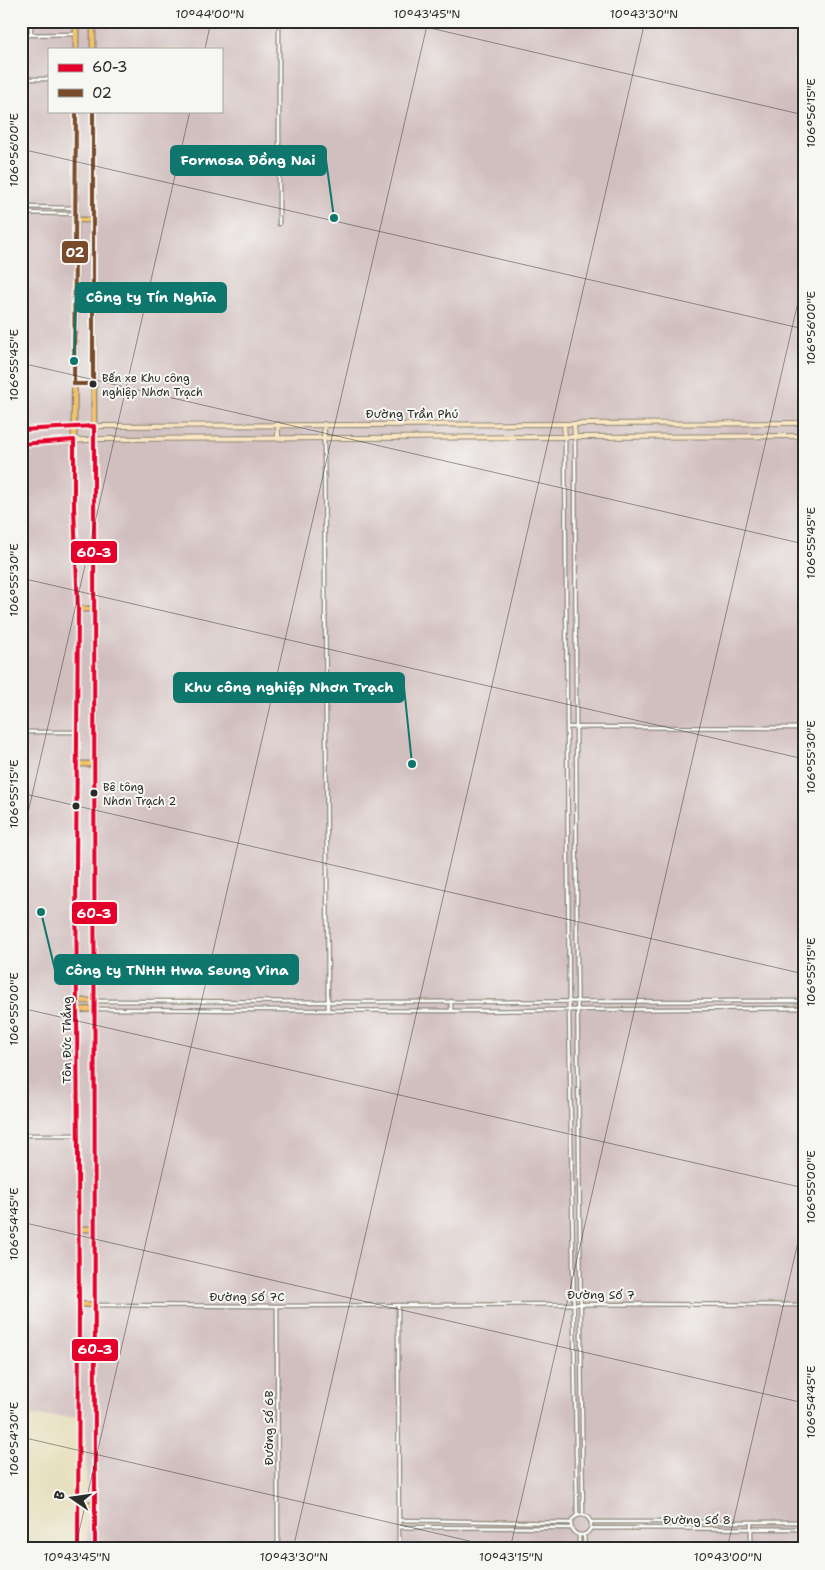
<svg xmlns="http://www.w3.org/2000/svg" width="825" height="1570" viewBox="0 0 825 1570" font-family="'Shantell Sans',sans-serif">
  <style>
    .industrial { fill: #d1bfbf; fill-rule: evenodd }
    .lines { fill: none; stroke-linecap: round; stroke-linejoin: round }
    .minor-casing { stroke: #898674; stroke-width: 5 }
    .secondary-casing { stroke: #898674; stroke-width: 6 }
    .primary-casing { stroke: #898674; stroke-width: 7 }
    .minor { stroke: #fff; stroke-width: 2.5 }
    .secondary { stroke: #fbe6c4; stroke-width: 4 }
    .primary { stroke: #f5c16b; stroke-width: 4.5 }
    .bus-1-casing { stroke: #f6f6f2; stroke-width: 8 }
    .bus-2-casing { stroke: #f6f6f2; stroke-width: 8 }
    .bus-1 { stroke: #e4002b; stroke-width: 4 }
    .bus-2 { stroke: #7a4b2a; stroke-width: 4 }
    .ticks { fill: none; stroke: #2b2b2b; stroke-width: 1; stroke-opacity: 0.45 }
    .bus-dot { fill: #2b2b2b; stroke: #f6f6f2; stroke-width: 2 }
    .labels { text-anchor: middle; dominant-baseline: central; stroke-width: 4; stroke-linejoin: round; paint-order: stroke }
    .bus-label { font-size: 11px; fill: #2b2b2b; stroke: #f6f6f2; text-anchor: start }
    .street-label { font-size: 12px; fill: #2b2b2b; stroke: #f6f6f2 }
    .leader { fill: none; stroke: #0f766e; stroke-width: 2 }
    .callout-dot { fill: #0f766e; stroke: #f6f6f2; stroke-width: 2 }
    .callout { fill: #0f766e; stroke: #0f766e; stroke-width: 2 }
    .callout-label { font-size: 14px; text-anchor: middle; font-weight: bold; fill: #fff }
    .line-badge { stroke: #f6f6f2; stroke-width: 2 }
    .badge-label { font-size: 14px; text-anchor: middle; font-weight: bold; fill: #fff }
    .neatline { fill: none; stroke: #2b2b2b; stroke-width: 2 }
    .ticks-label { font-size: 12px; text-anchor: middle; fill: #2b2b2b }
  </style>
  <rect width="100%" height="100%" fill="#f6f6f2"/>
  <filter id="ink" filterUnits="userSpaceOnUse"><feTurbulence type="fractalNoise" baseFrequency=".02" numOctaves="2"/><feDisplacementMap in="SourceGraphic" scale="10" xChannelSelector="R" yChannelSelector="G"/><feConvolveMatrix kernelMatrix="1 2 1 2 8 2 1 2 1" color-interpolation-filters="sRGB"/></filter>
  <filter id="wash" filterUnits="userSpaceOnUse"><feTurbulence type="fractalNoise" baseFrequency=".0096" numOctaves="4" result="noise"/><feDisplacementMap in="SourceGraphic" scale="20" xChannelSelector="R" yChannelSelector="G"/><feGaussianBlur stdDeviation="1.12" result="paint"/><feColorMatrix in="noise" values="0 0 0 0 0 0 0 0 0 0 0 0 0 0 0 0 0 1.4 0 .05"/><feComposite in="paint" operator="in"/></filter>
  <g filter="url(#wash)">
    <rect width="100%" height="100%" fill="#e7e0be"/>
    <path class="industrial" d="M 21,21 L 804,21 L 804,1549 L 88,1549 L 85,1417 L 21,1416 ZM 49,49 L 221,49 L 221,111 L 49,111 Z"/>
  </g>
  <g filter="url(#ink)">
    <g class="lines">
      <g class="minor-casing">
        <path id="minor" d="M 279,21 L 279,224
          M 21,35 L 76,34
          M 31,35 L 31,21
          M 21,79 L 49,79
          M 21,207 L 75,208
          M 21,213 L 76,214
          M 565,437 L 569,1011 L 577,1515
          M 575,437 L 577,966 L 583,1515
          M 324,438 L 328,1010
          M 568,727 L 804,728
          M 21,732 L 77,732
          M 95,1001 L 366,1002 L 804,1001
          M 96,1009 L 451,1011 L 804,1008
          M 451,1011 L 451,1001
          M 21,1135 L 77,1135
          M 96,1305 L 277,1306 L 573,1304 L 804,1305
          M 398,1305 L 399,1549
          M 277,1306 L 278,1549
          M571 1525a10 10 0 1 1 20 0a10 10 0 1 1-20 0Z
          M 400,1520 L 571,1523
          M 591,1522 L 804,1522
          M 751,1522 L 751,1549
          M 399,1527 L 571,1528
          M 591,1528 L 804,1529
          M 579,1535 L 579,1549
          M 584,1535 L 585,1549"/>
      </g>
      <g class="secondary-casing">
        <path id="secondary" d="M 278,424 L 278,438
          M 324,424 L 324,438
          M 564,424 L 565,437
          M 574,424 L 575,437
          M 21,430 L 103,426 L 804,423
          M 21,444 L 103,439 L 804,436"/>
      </g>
      <g class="primary-casing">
        <path id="primary" d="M 76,49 L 76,21
          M 93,49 L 93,21
          M 76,111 L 76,250 L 74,426 L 74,507 L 78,609 L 76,868 L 79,1304 L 78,1549
          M 93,111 C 93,328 95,545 95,761 C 96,1024 94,1286 95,1549
          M 76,220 L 93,220
          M 78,609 L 95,609
          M 78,764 L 95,764
          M 77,1001 L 94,1001
          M 76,1010 L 94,1009
          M 78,1229 L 95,1229
          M 79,1304 L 96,1305
          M 78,1356 L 96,1356
          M 78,1504 L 95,1504"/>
      </g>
      <use href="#minor" class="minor"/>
      <use href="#secondary" class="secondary"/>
      <use href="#primary" class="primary"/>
      <g class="bus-1-casing">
        <path id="bus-1" d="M 21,430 L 94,426 L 95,1549
          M 21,444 L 74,440 L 74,507 L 78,609 L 76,868 L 79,1304 L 78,1549"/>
      </g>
      <g class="bus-2-casing">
        <path id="bus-2" d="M 76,111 L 74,384 L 93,384 L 93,111"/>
      </g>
      <use href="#bus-1" class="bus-1"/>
      <use href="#bus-2" class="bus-2"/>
    </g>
  </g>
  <path class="ticks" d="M 400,21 L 804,115M 205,49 L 211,21M 21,149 L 804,329M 21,363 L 804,544M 21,578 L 804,759M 21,793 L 804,974M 21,843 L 190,111M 21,1008 L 804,1188M 21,1222 L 804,1403M 21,1437 L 504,1549M 75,1549 L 428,21M 293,1549 L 645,21M 510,1549 L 804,276M 727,1549 L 804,1216"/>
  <g class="bus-dot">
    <circle cx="93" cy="384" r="4.5"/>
    <circle cx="94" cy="793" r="4.5"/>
    <circle cx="76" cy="806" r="4.5"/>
  </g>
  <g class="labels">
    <g class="bus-label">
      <text x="102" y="378">Bến xe Khu công<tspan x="102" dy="14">nghiệp Nhơn Trạch</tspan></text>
      <text x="103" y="787">Bê tông<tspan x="103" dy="14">Nhơn Trạch 2</tspan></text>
    </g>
    <g class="street-label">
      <text x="412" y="414">Đường Trần Phú</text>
      <text transform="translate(67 1040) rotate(-90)">Tôn Đức Thắng</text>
      <text x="601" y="1295">Đường Số 7</text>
      <text x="247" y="1297">Đường Số 7C</text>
      <text transform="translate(269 1428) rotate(-90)">Đường Số 6B</text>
      <text x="697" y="1520">Đường Số 8</text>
    </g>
  </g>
  <path class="leader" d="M334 218L326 160M74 361L76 298M412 764L404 687M41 912L55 970"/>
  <g class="callout-dot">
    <circle cx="334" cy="218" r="5"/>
    <circle cx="74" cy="361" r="5"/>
    <circle cx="412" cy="764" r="5"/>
    <circle cx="41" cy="912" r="5"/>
  </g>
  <g class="callout">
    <rect x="171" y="146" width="155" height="29" rx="5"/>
    <rect x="76" y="283" width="150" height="29" rx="5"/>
    <rect x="174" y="673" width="230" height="29" rx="5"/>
    <rect x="55" y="955" width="243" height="29" rx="5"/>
  </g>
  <g class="callout-label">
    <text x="248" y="165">Formosa Đồng Nai</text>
    <text x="151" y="302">Công ty Tín Nghĩa</text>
    <text x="289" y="692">Khu công nghiệp Nhơn Trạch</text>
    <text x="177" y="975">Công ty TNHH Hwa Seung Vina</text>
  </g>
  <g class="line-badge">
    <rect x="61" y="240" width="28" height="24" rx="5" fill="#7a4b2a"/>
    <rect x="70" y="540" width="48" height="24" rx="5" fill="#e4002b"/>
    <rect x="71" y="901" width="47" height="24" rx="5" fill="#e4002b"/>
    <rect x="71" y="1338" width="48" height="24" rx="5" fill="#e4002b"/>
  </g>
  <g class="badge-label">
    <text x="75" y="257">02</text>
    <text x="94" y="557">60-3</text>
    <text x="94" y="918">60-3</text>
    <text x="95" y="1354">60-3</text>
  </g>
  <rect width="825" height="1570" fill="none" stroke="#f6f6f2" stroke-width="55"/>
  <rect x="48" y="48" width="175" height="65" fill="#f6f6f2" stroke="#a5a5a2"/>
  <rect x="58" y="64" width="25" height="8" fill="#e4002b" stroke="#a5a5a2"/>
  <text x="92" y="72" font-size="15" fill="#2b2b2b">60-3</text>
  <rect x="58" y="89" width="25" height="8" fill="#7a4b2a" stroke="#a5a5a2"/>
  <text x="92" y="98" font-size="15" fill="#2b2b2b">02</text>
  <g transform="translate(72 1498) rotate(283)" stroke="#f6f6f2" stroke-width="4" paint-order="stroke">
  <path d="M0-4L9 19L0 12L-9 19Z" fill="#2b2b2b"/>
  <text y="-8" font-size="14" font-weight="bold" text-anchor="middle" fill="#2b2b2b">B</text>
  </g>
  <rect x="28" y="28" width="770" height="1514" class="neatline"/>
  <g class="ticks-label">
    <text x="210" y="18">10°44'00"N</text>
    <text x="427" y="18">10°43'45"N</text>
    <text x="644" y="18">10°43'30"N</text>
    <text transform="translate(811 113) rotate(-90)" y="4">106°56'15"E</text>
    <text transform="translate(14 150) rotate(-90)" y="4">106°56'00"E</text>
    <text transform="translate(811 328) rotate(-90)" y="4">106°56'00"E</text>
    <text transform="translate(14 365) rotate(-90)" y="4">106°55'45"E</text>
    <text transform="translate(811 543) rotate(-90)" y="4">106°55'45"E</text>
    <text transform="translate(14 580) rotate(-90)" y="4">106°55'30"E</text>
    <text transform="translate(811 757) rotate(-90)" y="4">106°55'30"E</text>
    <text transform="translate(14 794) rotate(-90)" y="4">106°55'15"E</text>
    <text transform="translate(811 972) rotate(-90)" y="4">106°55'15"E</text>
    <text transform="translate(14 1009) rotate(-90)" y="4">106°55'00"E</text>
    <text transform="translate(811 1187) rotate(-90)" y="4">106°55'00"E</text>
    <text transform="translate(14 1224) rotate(-90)" y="4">106°54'45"E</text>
    <text transform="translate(811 1402) rotate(-90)" y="4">106°54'45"E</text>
    <text transform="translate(14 1439) rotate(-90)" y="4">106°54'30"E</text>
    <text x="77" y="1561">10°43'45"N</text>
    <text x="294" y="1561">10°43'30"N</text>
    <text x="511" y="1561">10°43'15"N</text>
    <text x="728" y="1561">10°43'00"N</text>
  </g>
</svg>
